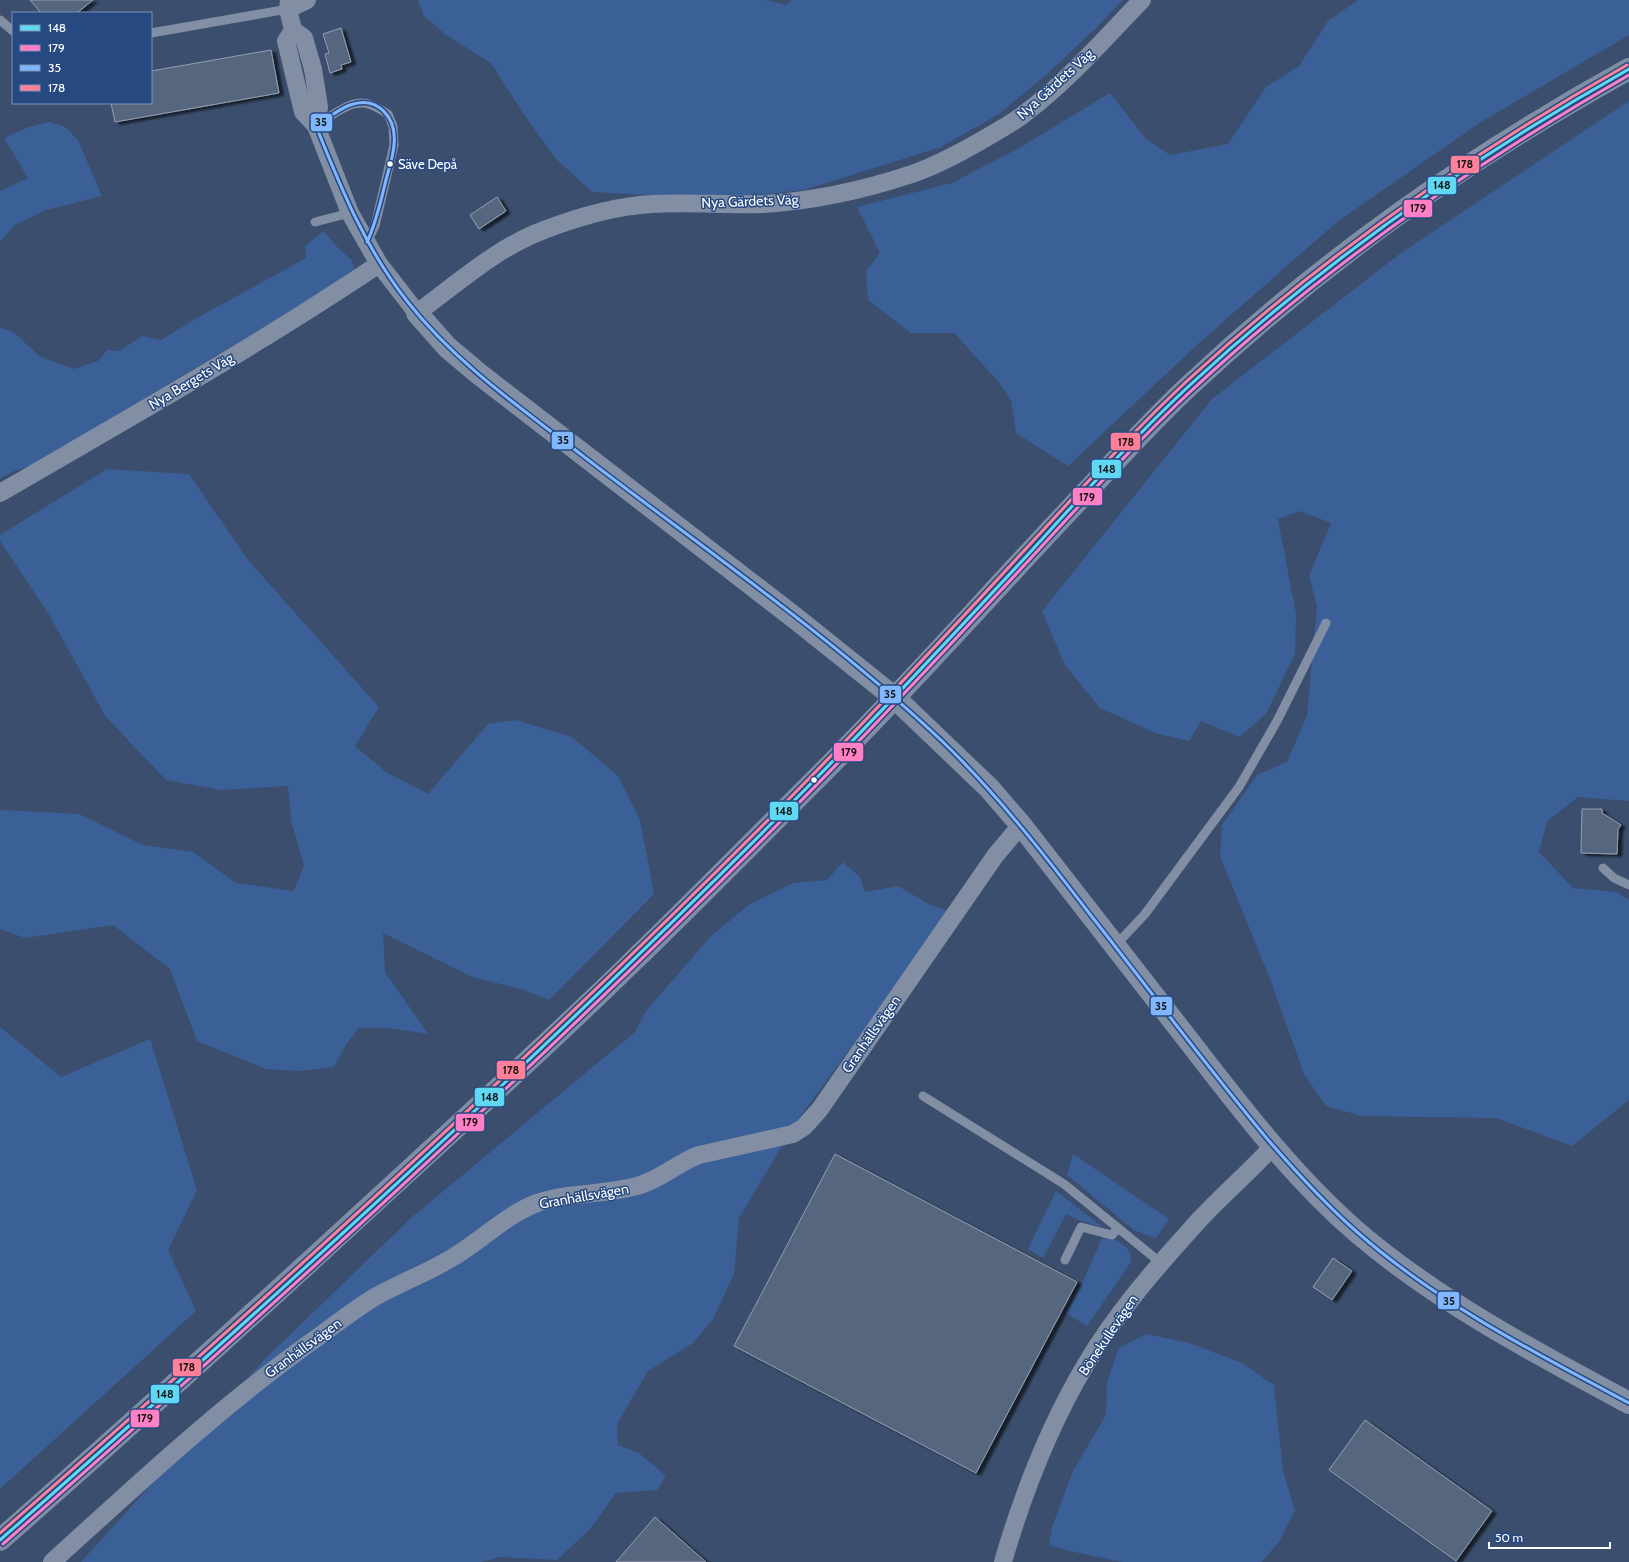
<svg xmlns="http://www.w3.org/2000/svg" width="1629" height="1562" viewBox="0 0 1629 1562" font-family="Cabin,sans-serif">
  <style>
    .green { fill: #3b5f97 }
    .building { fill: #56667e; stroke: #949fb1; filter: url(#shadow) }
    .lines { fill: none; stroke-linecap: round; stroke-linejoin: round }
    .service { stroke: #818ea3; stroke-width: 9 }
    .minor { stroke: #818ea3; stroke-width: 18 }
    .tertiary { stroke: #818ea3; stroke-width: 22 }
    .trunk { stroke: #808da2; stroke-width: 22 }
    .bus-1-casing { stroke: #274981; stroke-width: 6 }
    .bus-2-casing { stroke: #274981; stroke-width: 6 }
    .bus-3-casing { stroke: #274981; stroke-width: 6 }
    .bus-4-casing { stroke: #274981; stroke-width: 6 }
    .bus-1 { stroke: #60d8f3; stroke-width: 3 }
    .bus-2 { stroke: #ff80c5; stroke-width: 3 }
    .bus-3 { stroke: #80b7ff; stroke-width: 3 }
    .bus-4 { stroke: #ff8098; stroke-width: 3 }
    .bus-dot { fill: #fff; stroke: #274981; stroke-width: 1.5 }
    .labels { text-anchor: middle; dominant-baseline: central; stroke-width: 3; stroke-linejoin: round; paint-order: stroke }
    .bus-label { font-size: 13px; fill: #fff; stroke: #274981; text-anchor: start }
    .street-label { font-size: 14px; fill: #fff; stroke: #274981 }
    .line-badge { stroke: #274981; stroke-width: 1.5 }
    .pale-badge-label { font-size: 11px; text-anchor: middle; font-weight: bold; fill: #111 }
  </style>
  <defs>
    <filter id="shadow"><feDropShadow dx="4.5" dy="2.5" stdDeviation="1" flood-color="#0009"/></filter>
  </defs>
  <rect width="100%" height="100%" fill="#3b4e6d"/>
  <path class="green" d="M 418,0 L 766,0 L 786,5 L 791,0 L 1123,0 L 1095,29 L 1046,75 L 999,114 L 941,147 L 804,190 L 719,199 L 592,192 L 556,159 L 523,113 L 491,63 L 446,35 L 424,16 Z
    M 1358,0 L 1629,0 L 1629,35 L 1481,122 L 1337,222 L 1198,344 L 1068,466 L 1016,433 L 1011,400 L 997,380 L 954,333 L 911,333 L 868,300 L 866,271 L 880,253 L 857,207 L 952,183 L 1019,148 L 1110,93 L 1146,139 L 1170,155 L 1228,144 L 1266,87 L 1299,66 L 1328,21 Z
    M 1629,101 L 1629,801 L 1578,797 L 1547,821 L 1539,852 L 1573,888 L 1616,892 L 1629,900 L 1629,1100 L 1572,1146 L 1496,1118 L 1362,1116 L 1326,1106 L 1304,1074 L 1270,979 L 1220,856 L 1222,825 L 1257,775 L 1287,762 L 1307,715 L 1317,606 L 1309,576 L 1331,523 L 1300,511 L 1278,519 L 1296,614 L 1295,654 L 1266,714 L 1239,737 L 1201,721 L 1189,741 L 1155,733 L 1100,708 L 1065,665 L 1042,611 L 1212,399 L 1397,256 Z
    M 49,122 L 64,126 L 78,140 L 102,196 L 46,210 L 15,225 L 0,242 L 0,191 L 28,178 L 4,138 L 29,127 Z
    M 324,231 L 339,249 L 352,260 L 354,269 L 343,280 L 33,465 L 12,472 L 0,479 L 0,328 L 12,331 L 41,357 L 74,369 L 98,361 L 107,350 L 120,351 L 142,336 L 161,340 L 195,319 L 297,263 L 306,257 L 305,246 Z
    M 107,469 L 189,474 L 248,560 L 379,707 L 355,746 L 386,772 L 428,794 L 488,724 L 516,720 L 572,737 L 618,776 L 640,820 L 654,894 L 549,1000 L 521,989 L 472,977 L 383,933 L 385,972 L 428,1034 L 388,1028 L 359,1028 L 347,1043 L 334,1067 L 299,1071 L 266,1069 L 197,1041 L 170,969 L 113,925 L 25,938 L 0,929 L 0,811 L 2,810 L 79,814 L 143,845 L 193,852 L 236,883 L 294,891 L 304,865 L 291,821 L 288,786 L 221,790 L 166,780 L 106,717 L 48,613 L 0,541 L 0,535 Z
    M 843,862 L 860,877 L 865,892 L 898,886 L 930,905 L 949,911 L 931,939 L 797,1121 L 739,1218 L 734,1274 L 713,1319 L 693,1343 L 648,1371 L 617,1424 L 618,1445 L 639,1453 L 666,1476 L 657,1490 L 616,1493 L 591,1528 L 557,1560 L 501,1557 L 480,1562 L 81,1562 L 266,1358 L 412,1217 L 635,1032 L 646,1011 L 711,936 L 750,904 L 793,883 L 827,880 Z
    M 0,1027 L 61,1077 L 150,1039 L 197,1190 L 168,1250 L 196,1311 L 0,1489 Z
    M 1073,1154 L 1166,1217 L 1169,1220 L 1156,1238 L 1135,1231 L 1067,1175 Z
    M 1056,1191 L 1104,1228 L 1076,1219 L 1066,1214 L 1043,1258 L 1028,1249 Z
    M 1103,1236 C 1116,1240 1132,1245 1131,1262 L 1087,1326 L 1066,1313 L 1085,1277 Z
    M 1146,1334 L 1189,1343 L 1242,1363 L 1274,1385 L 1283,1471 L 1295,1511 L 1280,1540 L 1262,1562 L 1122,1562 L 1065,1550 L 1049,1545 L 1052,1527 L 1073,1471 L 1106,1415 L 1107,1382 L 1119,1348 Z"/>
  <path class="building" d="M 30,0 L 93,0 L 77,13 L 41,13 Z
    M 341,28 L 351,62 L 341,65 L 342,69 L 330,73 L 325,54 L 329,53 L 323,34 Z
    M 271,50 L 279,93 L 115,122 L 111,103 L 151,103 L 151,71 Z
    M 497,197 L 506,211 L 479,229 L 470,215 Z
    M 1582,809 L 1602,809 L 1602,813 L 1621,825 L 1618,829 L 1617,854 L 1581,853 Z
    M 835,1154 L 1077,1282 L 976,1473 L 734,1346 Z
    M 1333,1258 L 1352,1271 L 1332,1300 L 1313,1287 Z
    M 1365,1420 L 1492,1511 L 1456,1561 L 1329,1470 Z
    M 655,1517 L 706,1562 L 616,1562 Z"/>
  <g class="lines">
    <path class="service" d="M 0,20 L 13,31
      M 151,33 L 288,9
      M 316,126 C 331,116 353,97 371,105 C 377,107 383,111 388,114 L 393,126 L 394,145 L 375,226 L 367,242
      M 315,222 L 350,213
      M 1603,868 L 1614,878 L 1629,885
      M 1115,946 L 1145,914 L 1239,787 L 1277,721 L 1326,623
      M 923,1096 L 1064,1184 L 1161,1263
      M 1065,1260 L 1081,1227 L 1112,1235 L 1118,1228"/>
    <path class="minor" d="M 289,0 L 288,9 L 293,30 L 304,38 L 313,69 L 319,107 L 316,126
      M 288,9 L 307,0
      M 293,30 L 286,41 L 303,112 L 316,126 L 350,213 L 379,264 L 417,313 C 458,283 496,248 544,230 C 578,217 616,206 652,204 C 689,202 726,205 763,204 C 813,201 864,190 912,174 C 941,164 969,148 996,132 C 1005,126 1016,121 1024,114 C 1068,81 1104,39 1142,0
      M 0,493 C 127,419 257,346 379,264
      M 52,1562 C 138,1484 223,1404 318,1337 C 336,1324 355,1309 375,1297 C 401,1282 430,1272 455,1256 C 483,1239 506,1215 537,1203 C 569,1192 604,1195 637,1186 C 660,1180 677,1163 699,1155 L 793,1134 L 804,1127 L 820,1109 L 995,856 L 1021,825
      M 1003,1562 C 1023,1493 1049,1426 1086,1364 C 1115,1315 1154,1270 1192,1228 C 1217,1199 1247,1175 1273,1146"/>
    <path class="tertiary" d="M 417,313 L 447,347 L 479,374 L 795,618 L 895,698 L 989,788 L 1021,825 C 1077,897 1133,969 1189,1041 C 1241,1108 1293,1177 1358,1233 C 1439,1302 1536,1353 1629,1403"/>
    <path class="trunk" d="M 0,1540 C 128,1428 253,1314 378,1199 C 462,1122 547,1045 629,965 C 690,906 749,846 809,786 C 901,695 986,598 1075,504 C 1113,464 1150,422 1190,385 C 1325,259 1468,158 1629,69"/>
    <g class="bus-1-casing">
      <path id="bus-1" d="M 0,1540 C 263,1309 523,1073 770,825 C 856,739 939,650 1022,561 C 1077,501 1131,440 1190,385 C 1324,261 1470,159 1629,69"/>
    </g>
    <g class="bus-2-casing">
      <path id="bus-2" d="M 3,1544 C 269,1310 531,1073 780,822 C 866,736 948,647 1031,558 C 1083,502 1135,443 1191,391 C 1324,267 1472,165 1629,75"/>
    </g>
    <g class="bus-3-casing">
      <path id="bus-3" d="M 367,242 C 376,223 380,204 385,184 C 388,171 393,158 394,145 C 397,118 378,95 350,105 C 337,110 327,119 316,126 C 341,188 365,248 407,301 C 457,365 524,410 587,459 C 707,551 832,637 942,741 C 997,794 1043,853 1089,913 C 1149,989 1207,1067 1269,1141 C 1297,1173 1325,1204 1357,1232 C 1438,1303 1535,1353 1629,1403"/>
    </g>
    <g class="bus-4-casing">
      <path id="bus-4" d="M 0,1533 C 263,1302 522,1067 769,819 C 855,733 937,645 1020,555 C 1075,496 1129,435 1188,380 C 1323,256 1468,155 1627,65"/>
    </g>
    <use href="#bus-1" class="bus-1"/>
    <use href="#bus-2" class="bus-2"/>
    <use href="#bus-3" class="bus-3"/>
    <use href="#bus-4" class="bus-4"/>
  </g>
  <g class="bus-dot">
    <circle cx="390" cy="164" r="3.5"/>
    <circle cx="814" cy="780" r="3.5"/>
  </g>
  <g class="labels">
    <g class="bus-label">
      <text x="398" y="164">Säve Depå</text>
    </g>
    <g class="street-label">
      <text transform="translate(1055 84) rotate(-42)">Nya Gärdets Väg</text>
      <text transform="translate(750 201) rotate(-2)">Nya Gärdets Väg</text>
      <text transform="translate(191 381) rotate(-31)">Nya Bergets Väg</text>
      <text transform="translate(871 1034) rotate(-55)">Granhällsvägen</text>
      <text transform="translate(584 1196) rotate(-10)">Granhällsvägen</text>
      <text transform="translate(1108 1335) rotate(-56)">Bönekullevägen</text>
      <text transform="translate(303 1348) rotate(-36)">Granhällsvägen</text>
    </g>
  </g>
  <g class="line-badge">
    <rect x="310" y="113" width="23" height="19" rx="4" fill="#80b7ff"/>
    <rect x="1450" y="155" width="30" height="19" rx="4" fill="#ff8098"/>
    <rect x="1427" y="176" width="30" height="19" rx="4" fill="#60d8f3"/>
    <rect x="1403" y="199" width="30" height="19" rx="4" fill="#ff80c5"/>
    <rect x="551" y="431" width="23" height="19" rx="4" fill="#80b7ff"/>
    <rect x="1110" y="432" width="31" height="19" rx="4" fill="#ff8098"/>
    <rect x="1091" y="459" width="31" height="20" rx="4" fill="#60d8f3"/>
    <rect x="1072" y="487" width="31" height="19" rx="4" fill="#ff80c5"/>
    <rect x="879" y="685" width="23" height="19" rx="4" fill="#80b7ff"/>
    <rect x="833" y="742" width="31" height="20" rx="4" fill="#ff80c5"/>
    <rect x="769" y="801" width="30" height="20" rx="4" fill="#60d8f3"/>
    <rect x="1150" y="996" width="23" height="20" rx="4" fill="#80b7ff"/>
    <rect x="496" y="1060" width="30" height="20" rx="4" fill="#ff8098"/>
    <rect x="474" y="1087" width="31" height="20" rx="4" fill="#60d8f3"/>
    <rect x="455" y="1113" width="30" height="19" rx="4" fill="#ff80c5"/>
    <rect x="1437" y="1291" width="23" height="19" rx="4" fill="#80b7ff"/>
    <rect x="172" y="1358" width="30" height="19" rx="4" fill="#ff8098"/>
    <rect x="150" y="1384" width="30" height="20" rx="4" fill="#60d8f3"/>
    <rect x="130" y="1409" width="30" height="19" rx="4" fill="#ff80c5"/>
  </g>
  <g class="pale-badge-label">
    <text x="321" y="126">35</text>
    <text x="1465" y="168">178</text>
    <text x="1442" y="189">148</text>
    <text x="1418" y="212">179</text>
    <text x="563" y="444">35</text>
    <text x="1126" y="446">178</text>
    <text x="1107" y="473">148</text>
    <text x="1087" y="501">179</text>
    <text x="890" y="698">35</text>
    <text x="849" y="756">179</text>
    <text x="784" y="815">148</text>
    <text x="1161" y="1010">35</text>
    <text x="511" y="1074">178</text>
    <text x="490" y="1101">148</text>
    <text x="470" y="1126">179</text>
    <text x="1449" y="1305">35</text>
    <text x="187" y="1371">178</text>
    <text x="165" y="1398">148</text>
    <text x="145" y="1422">179</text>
  </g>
  <rect x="12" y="12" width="140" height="92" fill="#274981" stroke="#7d92b3"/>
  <rect x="20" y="25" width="20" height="6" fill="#60d8f3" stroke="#7d92b3"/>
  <text x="48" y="32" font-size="12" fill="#ffffff">148</text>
  <rect x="20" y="45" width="20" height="6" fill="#ff80c5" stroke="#7d92b3"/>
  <text x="48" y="52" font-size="12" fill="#ffffff">179</text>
  <rect x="20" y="65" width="20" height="6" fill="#80b7ff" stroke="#7d92b3"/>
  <text x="48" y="72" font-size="12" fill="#ffffff">35</text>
  <rect x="20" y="85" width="20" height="6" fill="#ff8098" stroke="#7d92b3"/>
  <text x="48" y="92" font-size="12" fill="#ffffff">178</text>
  <path d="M1489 1542v6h121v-6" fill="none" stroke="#ffffff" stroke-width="2"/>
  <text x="1495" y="1542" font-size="12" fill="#ffffff" stroke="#274981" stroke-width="3" paint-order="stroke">50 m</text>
</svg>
